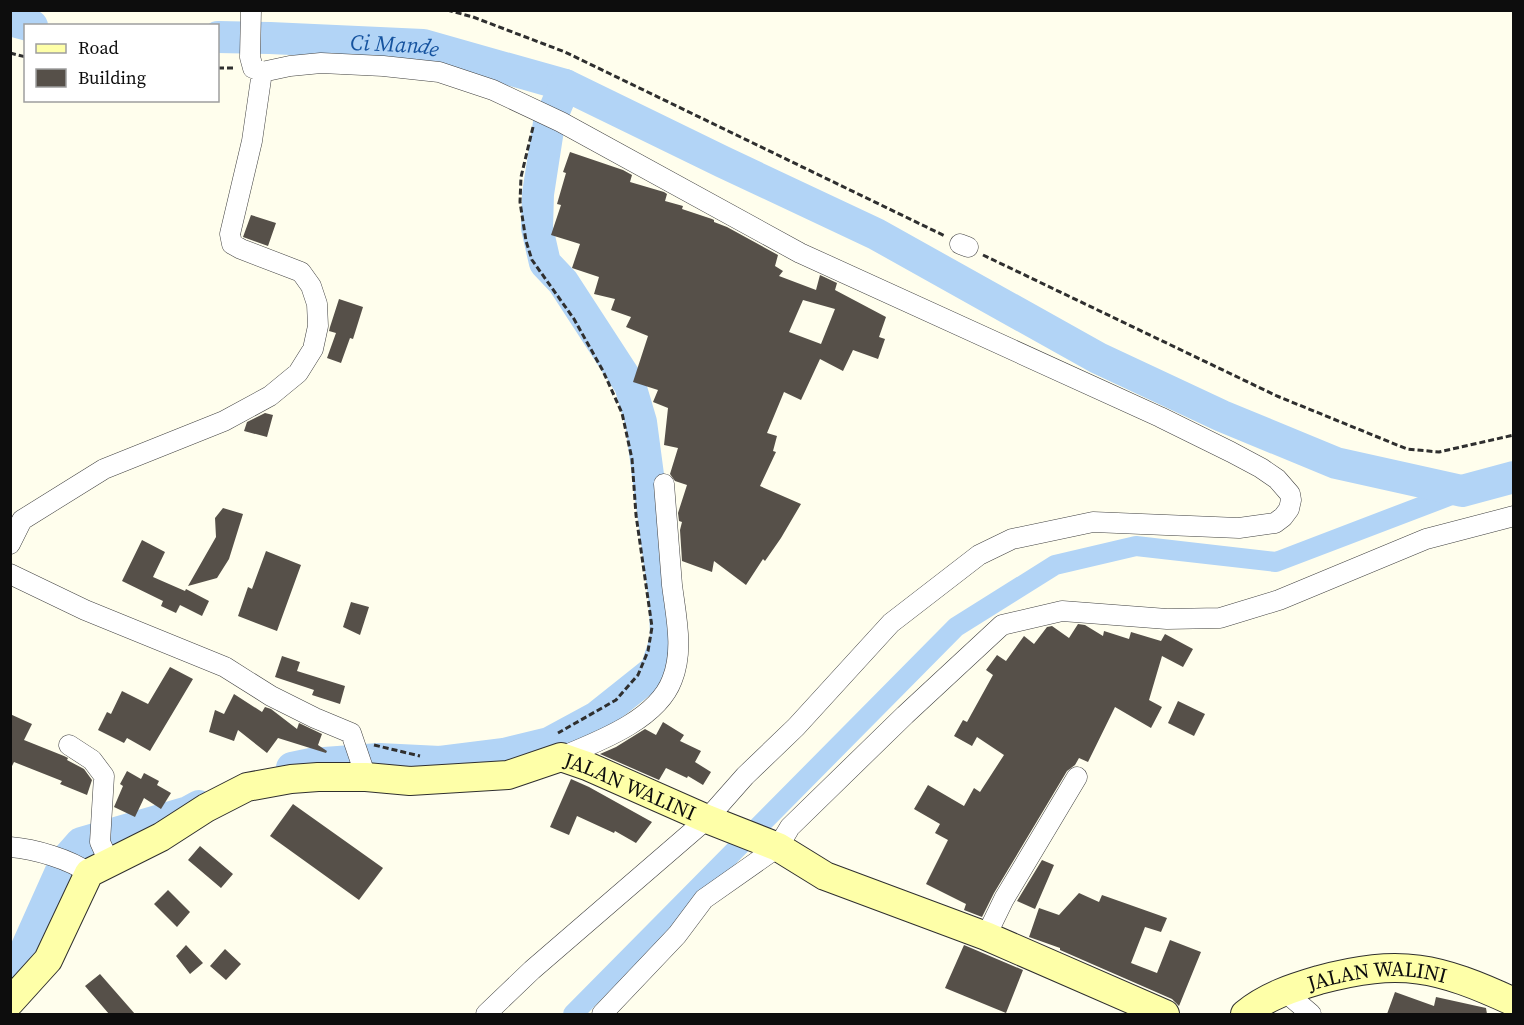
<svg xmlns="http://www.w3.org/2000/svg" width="1524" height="1025" viewBox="0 0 1524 1025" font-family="'Source Serif 4',serif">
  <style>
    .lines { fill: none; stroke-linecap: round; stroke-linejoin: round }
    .canal { stroke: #b2d4f6; stroke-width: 20 }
    .river { stroke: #b2d4f6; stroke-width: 32 }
    .building { fill: #565049; fill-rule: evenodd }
    .street-casing { stroke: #404040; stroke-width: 21 }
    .secondary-casing { stroke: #2f2f2f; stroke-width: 30 }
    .path { stroke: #2f2f2f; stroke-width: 3; stroke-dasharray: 6 3; stroke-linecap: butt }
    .street { stroke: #fff; stroke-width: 20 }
    .secondary { stroke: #feffa8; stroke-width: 28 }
    .labels { text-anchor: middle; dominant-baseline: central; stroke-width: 6; stroke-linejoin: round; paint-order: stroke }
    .street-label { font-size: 21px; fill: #0d0d0d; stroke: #fff }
    .water-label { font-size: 22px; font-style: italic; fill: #16539f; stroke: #fff }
  </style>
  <rect width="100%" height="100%" fill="#fffeed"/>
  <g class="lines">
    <path class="canal" d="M 573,1014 L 956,627 L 1055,565 L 1136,546 L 1276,562 L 1462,491"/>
    <g class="river">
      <path d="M 10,20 L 32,26"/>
      <path id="s1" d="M 218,37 L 270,38 L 423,45 L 565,85"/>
      <path d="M 292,768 L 311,764 L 379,759 L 440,762 L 504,754 L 549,743 L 597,717 L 656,670 L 666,639 L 665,604 L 641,422 L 630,385 L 563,282 L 545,263 L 537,228 L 538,194 L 549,123 L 565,85 L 723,162 L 876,234 L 1098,358 L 1222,416 L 1336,463 L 1462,491 L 1514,477"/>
      <path d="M 10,985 L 66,860 L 81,843 L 188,812 L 199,806"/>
    </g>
  </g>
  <path class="building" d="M 570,152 L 623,170 L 632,175 L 630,182 L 664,192 L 667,194 L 665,201 L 683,206 L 682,209 L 712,219 L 714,220 L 714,222 L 727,227 L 778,255 L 775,266 L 783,271 L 779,276 L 816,290 L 820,275 L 837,283 L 835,290 L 886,317 L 879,337 L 885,339 L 878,359 L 853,350 L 843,371 L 820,359 L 801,400 L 784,392 L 767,433 L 777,436 L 773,451 L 776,452 L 760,486 L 801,504 L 781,538 L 765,561 L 763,559 L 746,585 L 714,561 L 712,572 L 682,561 L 680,530 L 682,522 L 679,521 L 678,513 L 687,485 L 675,481 L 670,474 L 678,448 L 664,445 L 668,408 L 653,402 L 658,390 L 633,382 L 648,336 L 626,327 L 631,317 L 611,310 L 615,299 L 594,294 L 599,277 L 572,268 L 580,244 L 551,235 L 561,205 L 557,204 L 566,173 L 563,172 ZM 803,300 L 835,309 L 821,344 L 789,332 Z
    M 251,215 L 276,223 L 268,246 L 243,237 Z
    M 339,299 L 363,307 L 353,339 L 350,338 L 341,363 L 327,358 L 336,333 L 329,331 L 330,327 Z
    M 265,413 L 273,415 L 267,437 L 244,431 L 247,422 Z
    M 223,508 L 243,514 L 229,559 L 217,578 L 188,586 L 216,537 L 215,518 Z
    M 142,540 L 165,552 L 153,577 L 185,591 L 186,589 L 209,601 L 202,616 L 180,605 L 176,613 L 161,606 L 163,601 L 122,581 Z
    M 266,551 L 301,565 L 277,631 L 238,616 L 248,587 L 252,589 Z
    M 351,602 L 369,607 L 360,635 L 343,627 Z
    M 1078,624 L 1085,625 L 1103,636 L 1104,631 L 1129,639 L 1131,632 L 1161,641 L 1165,634 L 1193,649 L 1183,667 L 1162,656 L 1149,700 L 1162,707 L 1151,728 L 1115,707 L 1088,762 L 1079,758 L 1075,765 L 1067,771 L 994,893 L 982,917 L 964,910 L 966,904 L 926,884 L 948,840 L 935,833 L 940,824 L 914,809 L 928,785 L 964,806 L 974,788 L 980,792 L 1004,755 L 977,737 L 972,746 L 954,736 L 963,720 L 967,722 L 993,675 L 986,670 L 997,655 L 1006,661 L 1024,636 L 1034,644 L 1047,627 L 1052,626 L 1069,638 Z
    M 282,656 L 300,662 L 297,671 L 345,686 L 340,704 L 312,695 L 314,690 L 275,677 Z
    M 170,667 L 193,679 L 150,751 L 127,738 L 124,743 L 98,730 L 107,712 L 111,714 L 122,691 L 148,704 Z
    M 234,694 L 262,712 L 265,707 L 271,709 L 297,729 L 299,723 L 322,734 L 318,745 L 327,751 L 326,753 L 278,738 L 267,753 L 238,730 L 234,741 L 209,732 L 215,710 L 224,714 Z
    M 1178,701 L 1205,714 L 1194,736 L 1168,723 Z
    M 10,714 L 32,724 L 24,740 L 64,756 L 68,758 L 67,760 L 84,769 L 92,780 L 87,795 L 60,784 L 62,781 L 14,762 L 10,770 Z
    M 663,722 L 684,735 L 680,741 L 701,751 L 695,762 L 711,772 L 703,785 L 688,776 L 687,778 L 666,768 L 659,780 L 600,754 L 616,747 L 645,729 L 656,735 Z
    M 127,771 L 141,779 L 144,773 L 159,781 L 157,785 L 171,793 L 161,809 L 144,798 L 135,817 L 114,807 L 123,786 L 120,784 Z
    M 571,779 L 589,787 L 652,822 L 636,843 L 615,831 L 614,833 L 577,816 L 569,835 L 550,827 Z
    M 293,804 L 383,868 L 359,900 L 270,836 Z
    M 200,846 L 233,874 L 221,888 L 188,860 Z
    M 1042,860 L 1054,865 L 1035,909 L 1017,901 Z
    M 168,890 L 190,912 L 177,927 L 154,904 Z
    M 1079,893 L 1099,902 L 1102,895 L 1167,918 L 1161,932 L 1145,927 L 1131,963 L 1157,973 L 1170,940 L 1201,952 L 1179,1006 L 1172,999 L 1060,950 L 1060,948 L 1029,937 L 1039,908 L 1059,915 Z
    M 186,945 L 203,963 L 190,974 L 176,956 Z
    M 964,945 L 1023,970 L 1006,1013 L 945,988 Z
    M 225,949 L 241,964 L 226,980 L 210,966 Z
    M 100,974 L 135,1014 L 109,1014 L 85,986 Z
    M 1395,992 L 1434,1006 L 1436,997 L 1486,1008 L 1487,1014 L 1387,1014 Z"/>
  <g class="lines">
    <g class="street-casing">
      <path id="street" d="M 251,10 L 250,57 L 253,68 L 262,72 L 290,66 L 321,63 L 383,66 L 439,72 L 493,90 L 561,122 L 800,253 L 1160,417 L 1231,452 L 1261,468 L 1277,479 L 1290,494 L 1291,500 L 1289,509 L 1283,517 L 1275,523 L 1239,528 L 1093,522 L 1012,539 L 979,555 L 891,623 L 796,727 L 745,776 L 707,819 L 532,970 L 486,1014
        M 960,244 L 968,247
        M 10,544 L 22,520 L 104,469 L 224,421 L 270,396 L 298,373 L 313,349 L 318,326 L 317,304 L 311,286 L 301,272 L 241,249 L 232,244 L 230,234 L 252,141 L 262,72
        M 10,574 L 85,610 L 225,667 L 271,696 L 315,718 L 351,733 L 366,777
        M 69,745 L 92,760 L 104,776 L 100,842 L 109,862
        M 561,757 C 597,742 657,720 672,680 C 684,650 676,617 672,585 C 669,551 667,518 664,484
        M 10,847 C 35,849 69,859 89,873
        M 986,936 L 1004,899 L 1077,777
        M 1284,991 L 1311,1014
        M 602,1014 L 677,935 L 704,899 L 778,847 L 790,827 L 905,715 L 1002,625 L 1062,611 L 1167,619 L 1220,618 L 1279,600 L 1426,539 L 1514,516"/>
    </g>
    <g class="secondary-casing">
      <g id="secondary">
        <path id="s2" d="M 10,1002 L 48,960 L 89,873 L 161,837 L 206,808 L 247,787 L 291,779 L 318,777 L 366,777 L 410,781 L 508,775 L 561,757 L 587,766 L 707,819 L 778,847 L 825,876 L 986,936 L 1165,1014"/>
        <path id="s3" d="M 1245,1014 C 1267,996 1292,988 1319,980 C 1401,958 1438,967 1514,1002"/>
      </g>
    </g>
    <path class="path" d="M 447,10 L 473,17 L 565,52 L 945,236
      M 10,53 L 26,57
      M 218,68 L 236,68
      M 533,127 L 521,177 L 520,202 L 526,241 L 532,260 L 574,319 L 603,371 L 622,413 L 632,459 L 636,515 L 652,627 L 648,651 L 638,675 L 616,700 L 558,733
      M 983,255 L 1277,396 L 1407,449 L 1439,452 L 1514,435
      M 374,745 L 420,756"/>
    <use href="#street" class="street"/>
    <use href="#secondary" class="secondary"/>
  </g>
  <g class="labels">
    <g class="street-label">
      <text stroke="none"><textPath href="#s2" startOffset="726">JALAN WALINI</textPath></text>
      <text stroke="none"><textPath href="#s3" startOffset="141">JALAN WALINI</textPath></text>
    </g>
    <g class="water-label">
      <text stroke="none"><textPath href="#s1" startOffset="177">Ci Mande</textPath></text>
    </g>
  </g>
  <rect width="1524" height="1025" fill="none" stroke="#0d0d0d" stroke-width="24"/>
  <rect x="24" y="24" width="195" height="78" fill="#ffffff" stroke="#9e9e9e" stroke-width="1.5"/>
  <rect x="36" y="44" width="30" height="9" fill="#feffa8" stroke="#9e9e9e" stroke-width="1.5"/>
  <text x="78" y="54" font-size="18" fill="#0d0d0d">Road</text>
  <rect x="36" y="69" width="30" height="18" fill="#565049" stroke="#9e9e9e" stroke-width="1.5"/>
  <text x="78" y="84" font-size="18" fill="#0d0d0d">Building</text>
</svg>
